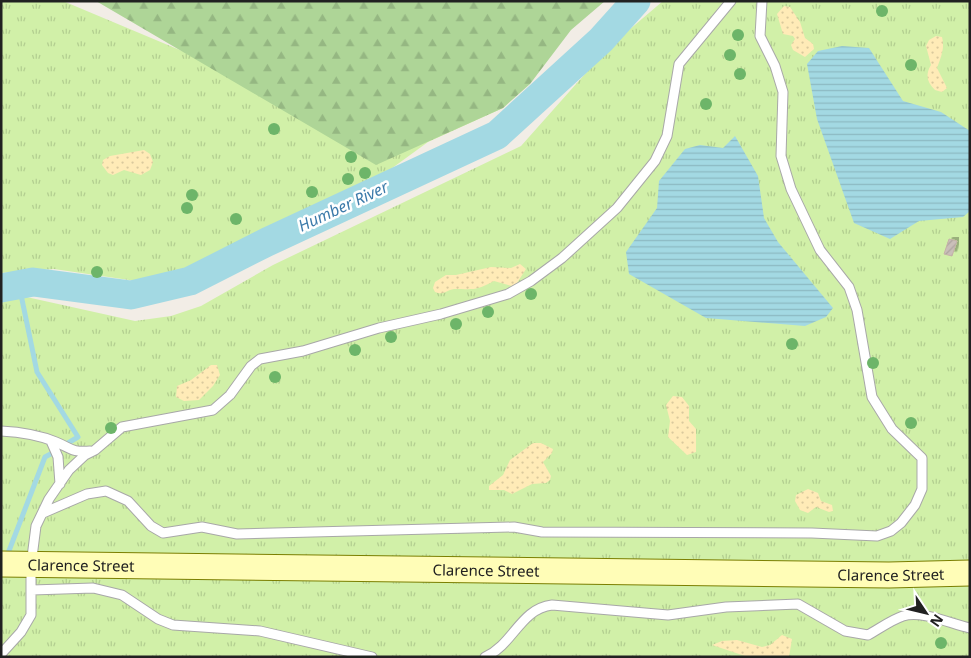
<svg xmlns="http://www.w3.org/2000/svg" width="971" height="658" viewBox="0 0 971 658" font-family="'Noto Sans',sans-serif">
  <style>
    .grass { fill: url(#grass-tufts) }
    .forest { fill: url(#forest-firs) }
    .sand { fill: url(#sand-dots) }
    .water { fill: url(#water-rules) }
    .lines { fill: none; stroke-linecap: round; stroke-linejoin: round }
    .stream { stroke: #a3d9e3; stroke-width: 5 }
    .river { stroke: #a3d9e3; stroke-width: 29 }
    .building { fill: url(#building-hatch); stroke: #c5b2a7; filter: url(#shadow) }
    .lane-casing { stroke: #a8a8a8; stroke-width: 11 }
    .secondary-casing { stroke: #7b7f00; stroke-width: 27 }
    .lane { stroke: #fff; stroke-width: 9 }
    .secondary { stroke: #fffdb7; stroke-width: 25 }
    .tree { fill: #6db569 }
    .labels { text-anchor: middle; dominant-baseline: central; stroke-width: 5; stroke-linejoin: round; paint-order: stroke }
    .street-label { font-size: 15px; fill: #212121; stroke: #fff }
    .water-label { font-size: 16px; font-style: italic; fill: #3d7baa; stroke: #fff }
  </style>
  <defs>
    <pattern id="grass-tufts" width="24" height="20" patternUnits="userSpaceOnUse" patternTransform="scale(1.25)"><rect width="24" height="20" fill="#d1f0a8"/><path d="M3 7l-1-3M5 7V3M7 7l1-3M15 17l-1-3M17 17v-4M19 17l1-3" fill="none" stroke="#b3ce90"/></pattern>
    <pattern id="forest-firs" width="22" height="20" patternUnits="userSpaceOnUse" patternTransform="scale(1.25)"><rect width="22" height="20" fill="#aed597"/><path d="M5 1l3.5 6h-7zM16 11l3.5 6h-7z" fill="#95b782"/></pattern>
    <pattern id="sand-dots" width="8" height="8" patternUnits="userSpaceOnUse" patternTransform="scale(1.25)"><rect width="8" height="8" fill="#ffebb7"/><path d="M2 2h.1M6 6h.1" fill="none" stroke="#dac99d" stroke-width="1.8" stroke-linecap="round"/></pattern>
    <pattern id="water-rules" width="6" height="5" patternUnits="userSpaceOnUse" patternTransform="scale(1.25)"><rect width="6" height="5" fill="#a3d9e3"/><path d="M0 2.5h6" fill="none" stroke="#8cbac2"/></pattern>
    <pattern id="building-hatch" width="6" height="6" patternUnits="userSpaceOnUse" patternTransform="scale(1.25)"><rect width="6" height="6" fill="#cabfb9"/><path d="M-1 1l2-2M0 6l6-6M5 7l2-2" fill="none" stroke="#ada49f"/></pattern>
    <filter id="shadow"><feDropShadow dx="4.5" dy="-4.5" stdDeviation="0" flood-color="#0004"/></filter>
  </defs>
  <rect width="100%" height="100%" fill="#f2ede6"/>
  <path class="grass" d="M 1,1 L 63,1 L 270,88 L 540,70 L 503,108 L 428,142 L 373,182 L 323,209 L 163,285 L 54,269 L 1,273 Z
    M 663,1 L 970,1 L 970,657 L 1,657 L 1,303 L 22,296 L 135,321 L 171,316 L 201,306 L 273,265 L 521,146 L 609,47 Z"/>
  <path class="forest" d="M 96,1 L 605,1 L 571,30 L 530,84 L 503,108 L 376,165 Z"/>
  <path class="sand" d="M 784,6 L 790,7 L 800,22 L 805,38 L 813,44 L 814,49 L 805,57 L 793,50 L 791,45 L 795,39 L 793,36 L 783,34 L 777,14 Z
    M 936,36 L 942,37 C 945,48 941,57 937,68 L 947,88 L 942,92 L 935,90 C 927,82 925,75 931,65 L 926,46 L 929,40 Z
    M 144,150 L 150,154 L 153,162 L 150,170 L 141,175 L 124,170 L 113,175 L 108,173 L 102,165 L 103,160 L 110,156 Z
    M 520,264 L 526,269 L 517,283 L 512,286 L 494,281 C 475,291 475,289 454,289 C 446,290 444,296 435,292 L 433,288 L 435,282 L 446,275 L 456,275 L 491,267 L 511,268 Z
    M 211,365 L 217,365 L 220,375 L 213,386 L 199,400 L 184,401 L 176,397 L 177,386 L 191,380 Z
    M 673,396 L 682,397 L 689,406 L 689,421 L 696,429 L 696,452 L 687,455 L 668,437 L 670,421 L 666,405 Z
    M 533,443 L 541,443 L 553,449 L 552,453 L 543,462 L 551,476 L 550,480 L 546,483 L 532,484 L 512,494 L 504,490 L 489,490 L 489,486 L 503,475 L 510,460 Z
    M 808,489 L 818,493 L 821,501 L 832,505 L 833,511 L 829,512 L 816,507 L 808,513 L 800,510 L 795,501 L 796,495 Z
    M 782,635 L 792,639 L 789,657 L 748,657 L 712,645 L 722,641 L 737,640 L 762,647 L 770,645 Z"/>
  <path class="water" d="M 842,46 L 869,48 L 903,101 L 941,112 L 970,131 L 970,211 L 963,217 L 919,221 L 890,239 L 854,223 L 817,119 L 807,64 L 818,51 Z
    M 735,136 L 758,176 L 764,218 L 778,242 L 833,308 L 826,317 L 805,326 L 706,318 L 629,274 L 626,252 L 657,208 L 659,181 L 685,149 L 700,145 L 723,148 Z"/>
  <g class="lines">
    <path class="stream" d="M 19,285 L 37,372 L 78,437 L 63,446
      M 7,556 L 45,457 L 56,451"/>
    <path class="river" d="M 1,288 L 33,282 L 131,295 L 190,281 L 267,242 L 497,135 L 601,40 L 636,1"/>
  </g>
  <path class="building" d="M 949,239 L 957,241 L 952,256 L 944,254 Z"/>
  <g class="lines">
    <g class="lane-casing">
      <path id="lane" d="M 1,431 C 20,432 39,435 56,442 C 73,449 70,452 90,451
        M 51,441 L 58,457 L 60,484
        M 43,513 L 87,494 L 106,491 L 128,501 L 151,526 L 163,533 L 202,527 L 237,534 L 514,527 L 542,532 L 812,533 L 877,536 L 891,531 L 901,523 L 915,505 L 922,489 L 922,458 L 892,429 L 872,397 L 857,310 L 849,287 L 820,250 L 791,189 L 781,156 L 783,92 L 775,66 L 760,36 L 762,1
        M 32,590 L 93,588 L 122,595 L 158,619 L 173,625 L 260,631 L 372,657
        M 1,654 L 21,632 L 31,615 L 31,565 L 36,526 L 49,499 L 69,470 L 85,455 L 95,450 L 122,427 L 213,410 L 230,395 L 251,366 L 260,359 L 303,351 L 379,328 L 441,314 L 508,294 L 531,281 L 562,258 L 617,208 L 655,161 L 667,136 L 679,64 L 731,1
        M 485,657 C 514,644 520,609 552,605 L 668,615 L 726,607 L 798,604 L 845,631 L 868,635 C 879,629 891,620 903,616 C 922,610 951,624 970,628"/>
    </g>
    <g class="secondary-casing">
      <g id="secondary">
        <path id="s1" d="M 1,564 L 889,575 L 970,573"/>
      </g>
    </g>
    <use href="#lane" class="lane"/>
    <use href="#secondary" class="secondary"/>
  </g>
  <g class="tree">
    <circle cx="882" cy="11" r="6"/>
    <circle cx="738" cy="35" r="6"/>
    <circle cx="730" cy="55" r="6"/>
    <circle cx="911" cy="65" r="6"/>
    <circle cx="740" cy="74" r="6"/>
    <circle cx="706" cy="104" r="6"/>
    <circle cx="274" cy="129" r="6"/>
    <circle cx="351" cy="157" r="6"/>
    <circle cx="365" cy="173" r="6"/>
    <circle cx="348" cy="179" r="6"/>
    <circle cx="312" cy="192" r="6"/>
    <circle cx="192" cy="195" r="6"/>
    <circle cx="187" cy="208" r="6"/>
    <circle cx="236" cy="219" r="6"/>
    <circle cx="97" cy="272" r="6"/>
    <circle cx="531" cy="294" r="6"/>
    <circle cx="488" cy="312" r="6"/>
    <circle cx="456" cy="324" r="6"/>
    <circle cx="391" cy="337" r="6"/>
    <circle cx="792" cy="344" r="6"/>
    <circle cx="355" cy="350" r="6"/>
    <circle cx="873" cy="363" r="6"/>
    <circle cx="275" cy="377" r="6"/>
    <circle cx="911" cy="423" r="6"/>
    <circle cx="111" cy="428" r="6"/>
    <circle cx="941" cy="643" r="6"/>
  </g>
  <g class="labels">
    <g class="street-label">
      <text stroke="none"><textPath href="#s1" startOffset="80">Clarence Street</textPath></text>
      <text stroke="none"><textPath href="#s1" startOffset="485">Clarence Street</textPath></text>
      <text stroke="none"><textPath href="#s1" startOffset="890">Clarence Street</textPath></text>
    </g>
    <g class="water-label">
      <text transform="translate(343 206) rotate(-25)">Humber River</text>
    </g>
  </g>
  <rect width="971" height="658" fill="none" stroke="#212121" stroke-width="5"/>
  <g transform="translate(926 613) rotate(125)" stroke="#ffffff" stroke-width="4" paint-order="stroke">
  <path d="M0-4L9 19L0 12L-9 19Z" fill="#212121"/>
  <text y="-8" font-size="14" font-weight="bold" text-anchor="middle" fill="#212121">N</text>
  </g>
</svg>
